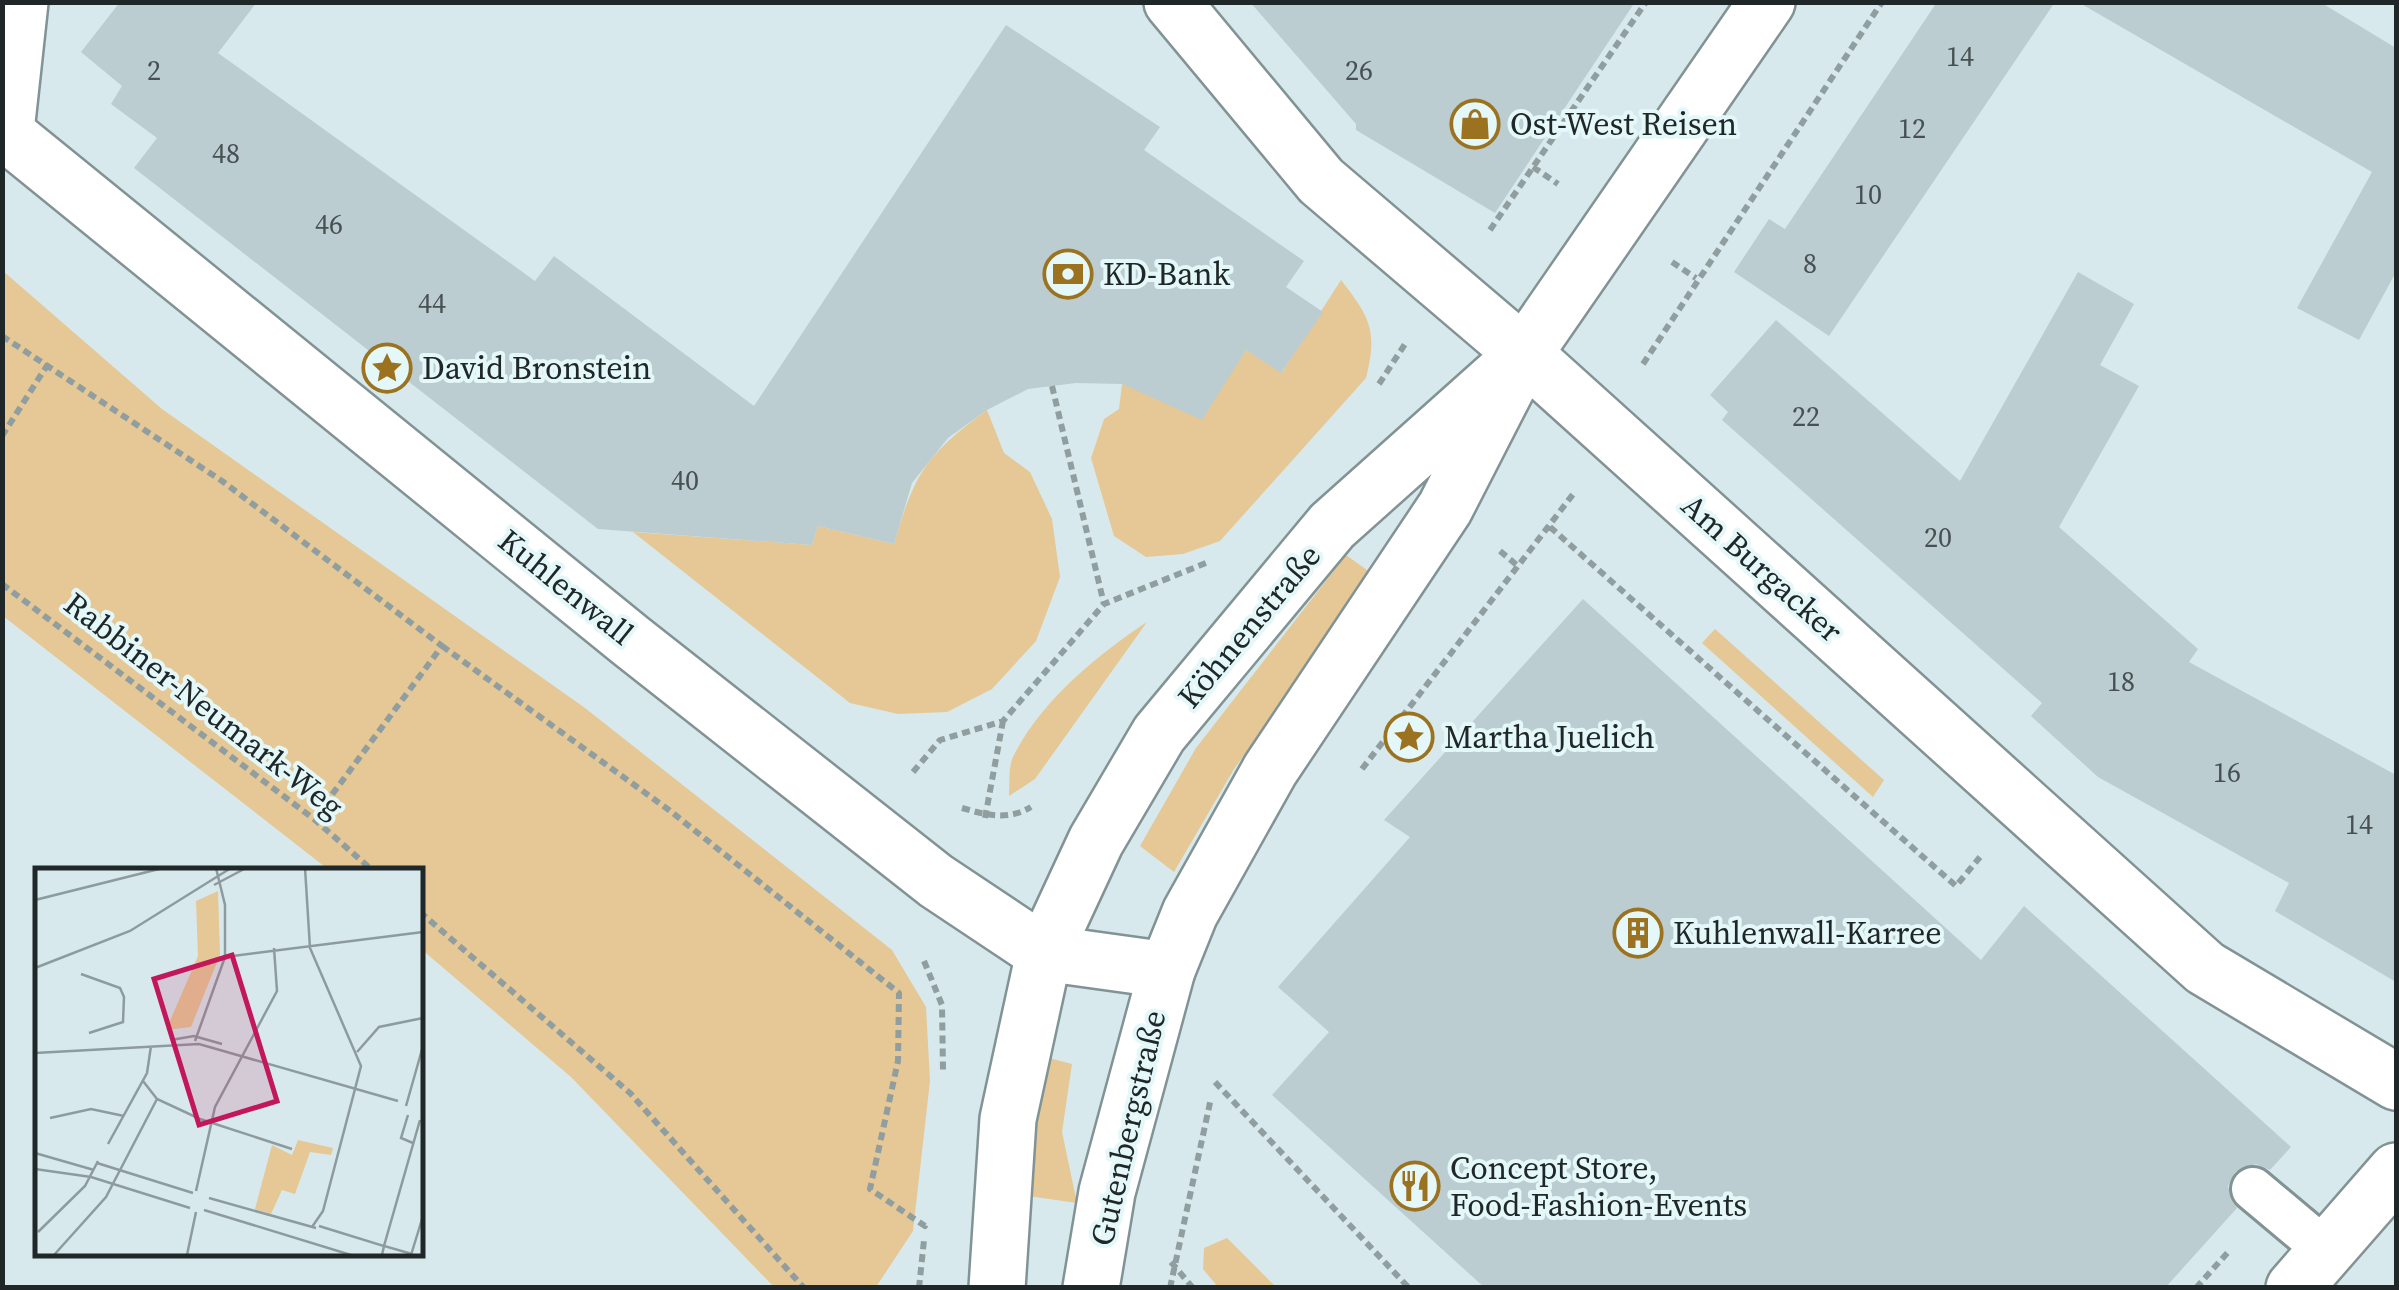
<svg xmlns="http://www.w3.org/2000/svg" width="2399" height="1290" viewBox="0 0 2399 1290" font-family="'Source Serif 4',serif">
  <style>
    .green { fill: #e5c895 }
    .building { fill: #bbcdd0 }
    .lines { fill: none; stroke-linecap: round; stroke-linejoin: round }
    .service-casing { stroke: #829395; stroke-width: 48 }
    .minor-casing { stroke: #829395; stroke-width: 60 }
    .secondary-casing { stroke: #829395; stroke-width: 60 }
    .path { stroke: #909ea0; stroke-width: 6; stroke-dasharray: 8 5; stroke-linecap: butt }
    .service { stroke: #fff; stroke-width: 42 }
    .minor { stroke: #fff; stroke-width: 55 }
    .secondary { stroke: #fff; stroke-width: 55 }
    .labels { text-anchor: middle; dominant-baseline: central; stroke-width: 8; stroke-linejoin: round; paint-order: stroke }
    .number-label { font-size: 28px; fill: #475052 }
    .poi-label { font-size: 32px; fill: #202728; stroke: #e4f7f9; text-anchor: start }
    .street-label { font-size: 32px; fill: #202728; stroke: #e4f7f9 }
    .inset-road { fill: none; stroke: #8e9b9e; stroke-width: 2.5 }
    .view { fill: #c2185b; fill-opacity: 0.15; stroke: #c2185b; stroke-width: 5 }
    .inset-edge { fill: none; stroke: #202728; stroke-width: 5 }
  </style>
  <rect width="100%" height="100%" fill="#d7e9ec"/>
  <path class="green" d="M 3,271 L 162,409 L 585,708 L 892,950 L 926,1007 L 930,1081 L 913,1231 L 876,1287 L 774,1287 L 571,1077 L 420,948 L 420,870 L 329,870 L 3,616 Z
    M 1341,280 C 1370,317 1378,331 1366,378 L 1220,541 L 1183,554 L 1146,557 L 1114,536 L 1091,458 L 1104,419 L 1119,409 L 1122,384 L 1165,400 L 1246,350 L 1282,372 Z
    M 987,410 L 1004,453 L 1030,472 L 1052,519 L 1060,577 L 1036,641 L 992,689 L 947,712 L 898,714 L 850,703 L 633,532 L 812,545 L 818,526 L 894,544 C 915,472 926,455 987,410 Z
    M 1346,555 L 1374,575 L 1234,769 L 1174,872 L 1140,846 L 1196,748 Z
    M 1147,622 L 1035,779 L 1009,796 C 1010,784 1008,768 1013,757 C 1040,702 1097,655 1147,622 Z
    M 1715,629 L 1884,780 L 1873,797 L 1702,643 Z
    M 1049,1058 L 1072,1064 L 1062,1132 L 1077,1203 L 1028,1196 L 1035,1127 Z
    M 1227,1238 L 1276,1287 L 1218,1287 L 1203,1269 L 1204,1248 Z"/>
  <path class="building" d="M 120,2 L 257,2 L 218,53 L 535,281 L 554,256 L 754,406 L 1006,25 L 1160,127 L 1144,150 L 1304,261 L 1286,287 L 1323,312 L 1281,373 L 1246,350 L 1202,420 L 1122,384 L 1076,383 L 1028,389 L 987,410 L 948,438 L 912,483 L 894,544 L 818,526 L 812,545 L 598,529 L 134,168 L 157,138 L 111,104 L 122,86 L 81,52 Z
    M 1250,2 L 1635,2 L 1495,213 L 1356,130 L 1356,124 Z
    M 1937,2 L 2055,2 L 1829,336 L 1734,272 L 1769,219 L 1785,229 Z
    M 2078,2 L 2320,2 L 2396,48 L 2396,272 L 2359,340 L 2297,308 L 2372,172 Z
    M 2078,272 L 2134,304 L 2100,365 L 2139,386 L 2059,527 L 2198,649 L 2189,662 L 2396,775 L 2396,982 L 2275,911 L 2289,883 L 2098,777 L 2031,716 L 2042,703 L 1722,420 L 1728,412 L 1710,395 L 1776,320 L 1960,481 Z
    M 1583,599 L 1981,960 L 2024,906 L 2291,1147 L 2270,1170 L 2256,1164 L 2235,1172 L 2228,1186 L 2237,1208 L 2165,1288 L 1485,1288 L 1272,1095 L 1329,1032 L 1278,987 L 1410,837 L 1384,820 Z"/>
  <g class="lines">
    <g class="service-casing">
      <path id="service" d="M 2253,1189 L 2327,1251"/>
    </g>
    <g class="minor-casing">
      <path id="minor" d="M 1172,2 L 1321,181 L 1524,354 L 2205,968 L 2396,1082
        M 2,130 L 631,641 L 936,881 L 1044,953 L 1167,970
        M 6,131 L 20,2
        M 2294,1288 L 2396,1171"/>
    </g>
    <g class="secondary-casing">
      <path id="secondary" d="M 997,1288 L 1008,1119 L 1044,953 L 1096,841 L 1159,734 L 1332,526 L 1500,376
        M 1091,1288 L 1107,1192 L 1167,970 L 1190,913 L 1270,770 L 1445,508 L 1524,354 L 1767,2"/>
    </g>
    <path class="path" d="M 1533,167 L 1558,184
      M 1490,230 L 1646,2
      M 1672,262 L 1696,278
      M 2,336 L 222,481 L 442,646 L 314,819
      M 1643,364 L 1882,2
      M 1379,384 L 1405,344
      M 1052,386 L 1104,604
      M 2,436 L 48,364
      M 1550,527 L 1956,886 L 1980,857
      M 1500,551 L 1518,566
      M 2,584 L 314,819 L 372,870
      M 442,646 L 669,810 L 899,993 L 898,1061 L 870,1189 L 925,1226 L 926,1221
      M 1362,769 L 1574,493
      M 913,772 L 940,740 L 1003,721 L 1104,604 L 1206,563
      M 962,808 C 986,815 1008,821 1031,807
      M 985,818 L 1003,721
      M 420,912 L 630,1093 L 804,1288
      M 924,961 L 942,1005 L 943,1070
      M 1215,1082 L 1409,1288
      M 1171,1262 L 1193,1288
      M 919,1288 L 924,1240
      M 1170,1288 L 1211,1098
      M 2196,1288 L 2229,1251"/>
    <use href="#service" class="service"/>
    <use href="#minor" class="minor"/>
    <use href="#secondary" class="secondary"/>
  </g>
  <defs>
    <g id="shop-ring" transform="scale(2.5)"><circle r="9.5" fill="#e4f7f9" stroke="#9b7320" stroke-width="1.5"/><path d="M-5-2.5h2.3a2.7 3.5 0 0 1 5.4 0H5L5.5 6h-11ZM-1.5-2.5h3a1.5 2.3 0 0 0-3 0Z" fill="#9b7320"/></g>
    <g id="bank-ring" transform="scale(2.5)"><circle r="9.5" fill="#e4f7f9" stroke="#9b7320" stroke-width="1.5"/><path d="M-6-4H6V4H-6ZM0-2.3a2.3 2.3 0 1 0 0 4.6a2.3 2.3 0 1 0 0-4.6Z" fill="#9b7320"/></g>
    <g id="sight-ring" transform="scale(2.5)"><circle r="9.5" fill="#e4f7f9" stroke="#9b7320" stroke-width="1.5"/><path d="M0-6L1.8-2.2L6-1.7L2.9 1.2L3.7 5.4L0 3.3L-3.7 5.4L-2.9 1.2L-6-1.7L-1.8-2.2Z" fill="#9b7320"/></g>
    <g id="building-ring" transform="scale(2.5)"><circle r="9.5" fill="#e4f7f9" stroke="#9b7320" stroke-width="1.5"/><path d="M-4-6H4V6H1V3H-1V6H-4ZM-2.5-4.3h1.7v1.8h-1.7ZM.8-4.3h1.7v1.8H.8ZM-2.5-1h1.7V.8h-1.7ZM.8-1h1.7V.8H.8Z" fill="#9b7320"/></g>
    <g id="restaurant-ring" transform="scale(2.5)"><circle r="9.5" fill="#e4f7f9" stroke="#9b7320" stroke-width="1.5"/><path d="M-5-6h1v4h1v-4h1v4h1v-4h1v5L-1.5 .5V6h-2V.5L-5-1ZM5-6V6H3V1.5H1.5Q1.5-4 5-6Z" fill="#9b7320"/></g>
  </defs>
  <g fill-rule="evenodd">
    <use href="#shop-ring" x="1475" y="124"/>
    <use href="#bank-ring" x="1068" y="274"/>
    <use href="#sight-ring" x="387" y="368"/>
    <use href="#sight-ring" x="1409" y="737"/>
    <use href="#building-ring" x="1638" y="933"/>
    <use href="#restaurant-ring" x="1415" y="1186"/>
  </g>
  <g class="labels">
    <g class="number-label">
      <text x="1960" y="56">14</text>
      <text x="154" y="70">2</text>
      <text x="1359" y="70">26</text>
      <text x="1912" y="128">12</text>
      <text x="226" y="153">48</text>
      <text x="1868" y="194">10</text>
      <text x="329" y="224">46</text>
      <text x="1810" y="263">8</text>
      <text x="432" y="303">44</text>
      <text x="1806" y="416">22</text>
      <text x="685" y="480">40</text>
      <text x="1938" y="537">20</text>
      <text x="2121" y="681">18</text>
      <text x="2227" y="772">16</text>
      <text x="2359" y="824">14</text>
    </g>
    <g class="poi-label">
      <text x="1510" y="124">Ost-West Reisen</text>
      <text x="1103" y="274">KD-Bank</text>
      <text x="422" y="368">David Bronstein</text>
      <text x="1444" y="737">Martha Juelich</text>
      <text x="1673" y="933">Kuhlenwall-Karree</text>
      <text x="1450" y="1168">Concept Store,<tspan x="1450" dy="37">Food-Fashion-Events</tspan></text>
    </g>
    <g class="street-label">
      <text transform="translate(1762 568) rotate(42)">Am Burgacker</text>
      <text transform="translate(566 587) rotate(39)">Kuhlenwall</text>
      <text transform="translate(1249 626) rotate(-50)">Köhnenstraße</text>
      <text transform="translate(204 705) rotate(38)">Rabbiner-Neumark-Weg</text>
      <text transform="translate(1128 1128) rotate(-77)">Gutenbergstraße</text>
    </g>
  </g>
  <g transform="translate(35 868)">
    <rect width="388" height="388" fill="#d7e9ec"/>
    <path d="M 183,23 L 185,87 L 156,159 L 131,162 L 163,88 L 161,33 ZM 263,272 L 298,280 L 296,287 L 275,284 L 260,326 L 247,322 L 236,346 L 220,341 L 237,277 L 257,287 Z" fill="#e5c895"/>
    <path class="inset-road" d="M 270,0 L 275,80 L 326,198 L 288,343 L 277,359M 179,17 L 211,0M 0,32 L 128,0M 190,89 L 388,64M 0,100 L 95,63 L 196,0M 46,106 L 85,120 L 89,129 L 88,154 L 54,165M 136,172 L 159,168 L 187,176M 160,173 L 190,89 L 190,37 L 181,0M 322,184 L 344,159 L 388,150M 0,185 L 164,176 L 363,233M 108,213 L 122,231 L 165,251 L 257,281M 371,238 L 388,178M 373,247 L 366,270 L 378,275M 15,250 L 56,241 L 89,248M 73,276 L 112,205 L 116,178M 0,285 L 59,302M 62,295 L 158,325M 0,301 L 56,309 L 155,340M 161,323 L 180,239 L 242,123 L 239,80M 174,330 L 281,360M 169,342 L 316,387M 284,358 L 349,378 L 347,387M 3,364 L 50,318 L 63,293M 377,386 L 349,378 L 385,252M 19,387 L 71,329 L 122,231M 152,387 L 161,344M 376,387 L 388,348"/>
    <path class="view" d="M 197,87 L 242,233 L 164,257 L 119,111 Z"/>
    <rect width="388" height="388" class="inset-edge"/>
  </g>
  <rect width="2399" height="1290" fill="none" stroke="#202728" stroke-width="10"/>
</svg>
